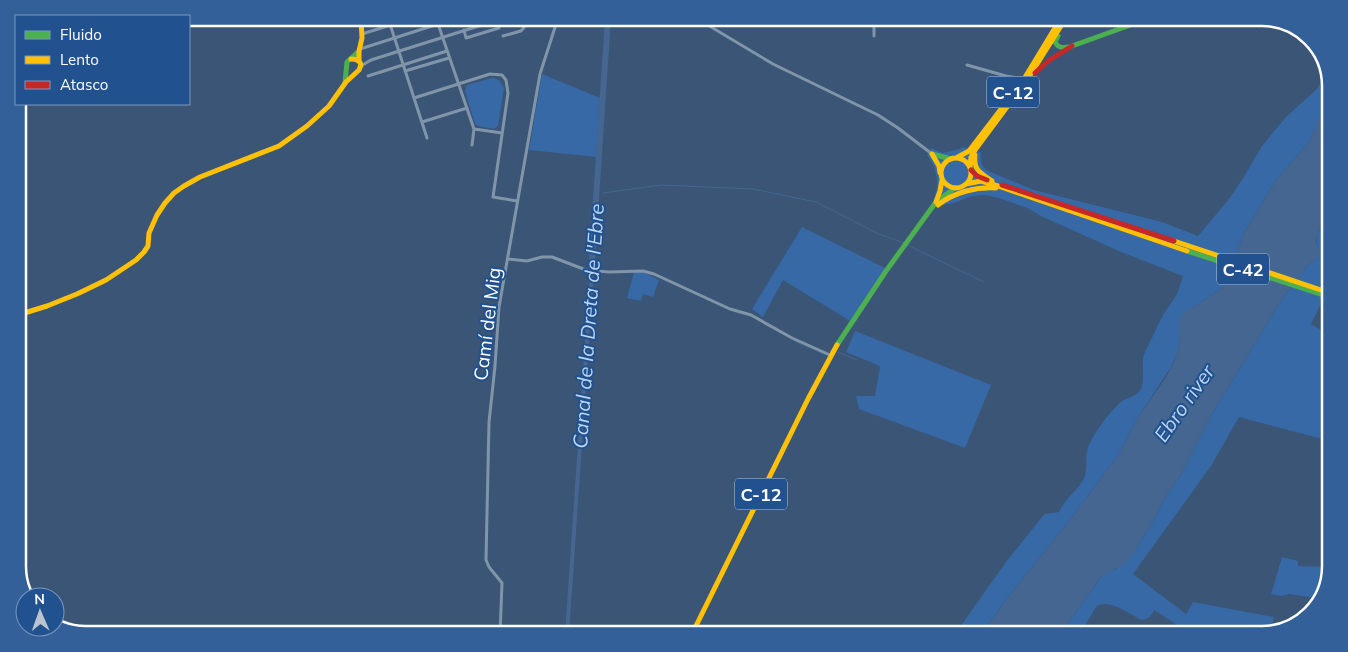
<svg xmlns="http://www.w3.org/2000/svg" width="1348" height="652" viewBox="0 0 1348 652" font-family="Mulish,sans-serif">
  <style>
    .green { fill: #3669a5 }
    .water { fill: #446690 }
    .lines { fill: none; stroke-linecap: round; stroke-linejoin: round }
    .stream { stroke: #446690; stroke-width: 1 }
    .canal { stroke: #446690; stroke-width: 4 }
    .street { stroke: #8195a9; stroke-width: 3 }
    .fast { stroke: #4caf50; stroke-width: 5 }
    .slow { stroke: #ffc107; stroke-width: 5 }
    .jam { stroke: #c62828; stroke-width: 5 }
    .labels { text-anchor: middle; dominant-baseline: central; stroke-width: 4; stroke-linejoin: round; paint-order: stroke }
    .shield { fill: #21528f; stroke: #bccbdd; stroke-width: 1 }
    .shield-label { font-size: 18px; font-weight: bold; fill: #fff }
    .street-label { font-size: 19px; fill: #fff; stroke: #21528f }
    .water-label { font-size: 20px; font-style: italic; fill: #bdd6f3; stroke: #21528f }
    .rim { fill: none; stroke: #fff; stroke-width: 2.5 }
  </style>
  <rect width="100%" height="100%" fill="#3a5576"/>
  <path class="green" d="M 1327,71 L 1330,86 L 1326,104 L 1309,142 L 1276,180 L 1244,233 L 1238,250 L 1241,266 L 1239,271 L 1229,283 L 1199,304 L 1189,309 L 1180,336 L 1178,351 L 1171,367 L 1137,419 L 1119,454 L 1069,521 L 1008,597 L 981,634 L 955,634 L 1006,562 L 1042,517 L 1045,514 L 1059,512 C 1065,498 1078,491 1084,478 C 1088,469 1085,460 1087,451 C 1089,441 1100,426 1106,418 C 1111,412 1116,406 1122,401 C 1129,397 1137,396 1141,389 C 1145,381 1141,364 1144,354 L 1163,315 L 1177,294 L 1183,276 L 1121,252 L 1043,217 L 1027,208 L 999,198 L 985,195 L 972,196 L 954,203 L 943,205 L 933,200 C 935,195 937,190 937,185 C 938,175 933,162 927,155 L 931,148 L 943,153 L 960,149 L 963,147 L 981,152 C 980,161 981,166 988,171 L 1034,190 L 1162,222 L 1198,236 L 1229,199 L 1245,175 L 1262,146 L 1286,117 L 1316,90 L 1321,83 Z
    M 542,74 L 600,98 L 596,157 L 529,150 Z
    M 492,78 L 499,80 L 504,88 L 498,126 L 494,129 L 478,126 L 475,124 L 465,91 L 467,85 Z
    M 1330,211 L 1330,269 L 1325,286 L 1329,288 L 1311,324 L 1330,335 L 1330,441 L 1239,417 L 1211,466 L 1133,574 L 1186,614 L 1193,602 L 1274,617 L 1270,632 L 1262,634 L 1205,634 L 1185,630 L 1154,610 C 1152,616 1148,619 1142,620 C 1130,615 1108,597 1096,607 L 1080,634 L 1060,634 L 1101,577 L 1108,572 L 1116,569 L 1136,548 L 1151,525 L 1166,496 L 1182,473 L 1209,419 L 1282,299 L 1307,266 L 1318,258 L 1320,250 C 1310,236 1324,224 1330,211 Z
    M 802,227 L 885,268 L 850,321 L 783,280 L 763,317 L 752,309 Z
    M 634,272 L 645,273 L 659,280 L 653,297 L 643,294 L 641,301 L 627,298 Z
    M 855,331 L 991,385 L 965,448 L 859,409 L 856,396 L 875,396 L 880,366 L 846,352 Z
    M 1282,557 L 1298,561 L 1298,566 L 1330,567 L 1324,596 L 1321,599 L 1289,594 L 1281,596 L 1271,594 Z"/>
  <path class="water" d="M 605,18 L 611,18 L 594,274 L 588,274 Z
    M 1330,86 L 1330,211 L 1319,230 L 1316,239 L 1316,243 L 1320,250 L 1320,255 L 1318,258 L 1307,266 L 1282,299 L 1209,419 L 1182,473 L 1166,496 L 1151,525 L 1127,562 L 1101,577 L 1060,634 L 981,634 L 1008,597 L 1069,521 L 1119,454 L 1137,419 L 1166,377 L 1174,362 L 1179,347 L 1180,320 L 1181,315 L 1189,309 L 1199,304 L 1229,283 L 1239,271 L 1241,266 L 1238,250 L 1244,233 L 1276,180 L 1309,142 L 1325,104 Z"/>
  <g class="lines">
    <path class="stream" d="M 603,193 L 661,185 L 753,189 L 816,202 L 879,234 L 904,243
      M 907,245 L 984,282
      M 794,341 L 826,355
      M 830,352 L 832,349
      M 838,352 L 857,360"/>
    <path class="canal" d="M 567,634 L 592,269"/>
    <path class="street" d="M 388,18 L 427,138
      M 436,18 L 474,129 L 502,133
      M 696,18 L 773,64 L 878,115 L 898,128 L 932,154
      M 874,18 L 874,36
      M 464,30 L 466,38 L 499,28 L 496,20
      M 362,34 L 413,18
      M 503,36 L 521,31 L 525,26 L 542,20 L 545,19 L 556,23
      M 360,49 L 457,18
      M 967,65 L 1006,76 L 1024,79
      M 361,66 L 371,60 L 504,18
      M 405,71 L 449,58
      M 368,76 L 447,51
      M 414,98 L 490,74 L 502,75 L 506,80 L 508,93 L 493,197 L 517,201
      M 422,122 L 467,108
      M 472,145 L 474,129
      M 508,259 L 527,261 L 542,257 L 552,257 L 586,270 L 609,272 L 643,271 L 654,274 L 730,309 L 751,315 L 792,338 L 830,355
      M 500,634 L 502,583 L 489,567 L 486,560 L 489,422 L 495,366 L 499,307 L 540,74 L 558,18"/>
    <path class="fast" d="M 1058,36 L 1055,42 C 1058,48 1063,48 1069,47
      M 1072,46 L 1150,18
      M 345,82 L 347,62 L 359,51
      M 932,154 L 951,159
      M 1187,251 L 1330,297
      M 837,345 L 886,271 L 936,202 L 955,188"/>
    <path class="slow" d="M 359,60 L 359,51 L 362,38 L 361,18
      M 932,154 L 939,166 L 940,173
      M 975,155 C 973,171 981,173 992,181
      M941 173a15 15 0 1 1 30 0a15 15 0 1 1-30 0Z
      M 956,158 L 969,151 L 1024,79 L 1061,18
      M 970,167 L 971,157 L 975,150 L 1027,80 L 1066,18
      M 966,184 L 981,181 L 998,186 L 1187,251
      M 936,202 L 940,191 L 942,180
      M 938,205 C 954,192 976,187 996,188
      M 1174,241 L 1330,293
      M 18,315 L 47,306 L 77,294 L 106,280 L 136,260 L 144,252 L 148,246 L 149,233 L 157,215 L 165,203 L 174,193 L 184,186 L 200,177 L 279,146 L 307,126 L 329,106 L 346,82 L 359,70 L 361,65 C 360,60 356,59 351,59
      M 692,634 L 808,399 L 837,345"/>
    <path class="jam" d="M 1035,73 L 1048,61 L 1072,46
      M 971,170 L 977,176 L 987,180
      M 1002,185 L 1174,241"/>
  </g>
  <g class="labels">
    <g class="shield">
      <rect x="987" y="76.5" width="52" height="31" rx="4"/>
      <rect x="1217" y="253.5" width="52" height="31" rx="4"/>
      <rect x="735" y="478.5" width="52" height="31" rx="4"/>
    </g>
    <g class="shield-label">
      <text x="1013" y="92">C-12</text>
      <text x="1243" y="269">C-42</text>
      <text x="761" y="494">C-12</text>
    </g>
    <g class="street-label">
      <text transform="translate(487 324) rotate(-83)">Camí del Mig</text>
    </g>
    <g class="water-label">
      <text transform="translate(588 326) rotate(-86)">Canal de la Dreta de l'Ebre</text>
      <text transform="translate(1184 403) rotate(-55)">Ebro river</text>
    </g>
  </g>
  <path d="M0 0H1348V652H0ZM86 26H1262A60 60 0 0 1 1322 86V566A60 60 0 0 1 1262 626H86A60 60 0 0 1 26 566V86A60 60 0 0 1 86 26Z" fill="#336098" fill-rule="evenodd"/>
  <path class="rim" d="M86 26H1262A60 60 0 0 1 1322 86V566A60 60 0 0 1 1262 626H86A60 60 0 0 1 26 566V86A60 60 0 0 1 86 26Z"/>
  <rect x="15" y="15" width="175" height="90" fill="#21528f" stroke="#7a97bc"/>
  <rect x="25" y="31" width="25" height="8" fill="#4caf50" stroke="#7a97bc"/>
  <text x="60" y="40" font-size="15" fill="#ffffff">Fluido</text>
  <rect x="25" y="56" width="25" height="8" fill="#ffc107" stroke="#7a97bc"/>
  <text x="60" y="65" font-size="15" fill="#ffffff">Lento</text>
  <rect x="25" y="81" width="25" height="8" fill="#c62828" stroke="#7a97bc"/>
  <text x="60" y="90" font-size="15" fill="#ffffff">Atasco</text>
  <g transform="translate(40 612) rotate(358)"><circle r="24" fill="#21528f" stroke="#7a97bc"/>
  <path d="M0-4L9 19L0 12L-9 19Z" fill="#bac4cf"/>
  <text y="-8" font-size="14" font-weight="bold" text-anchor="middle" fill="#ffffff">N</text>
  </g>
</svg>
